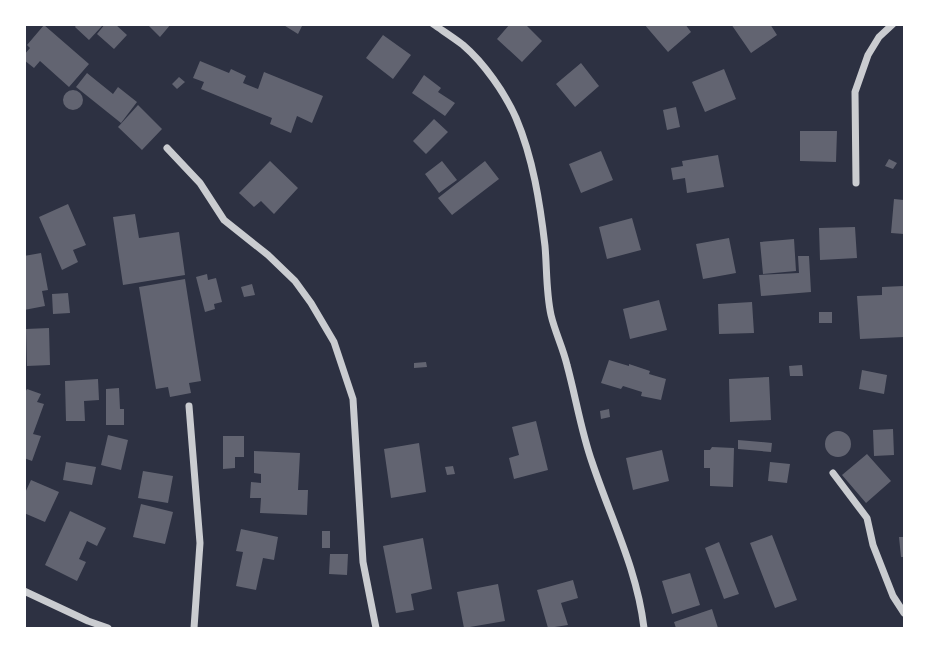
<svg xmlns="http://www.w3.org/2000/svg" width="929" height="653" viewBox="0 0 929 653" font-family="'Public Sans',sans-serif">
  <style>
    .building { fill: #626471 }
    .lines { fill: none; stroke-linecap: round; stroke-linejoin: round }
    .minor { stroke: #caccd0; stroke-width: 7 }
  </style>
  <rect width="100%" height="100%" fill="#2d3142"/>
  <path class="building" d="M 77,24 L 100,24 L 102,26 L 89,40 L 75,27 Z
    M 105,24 L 115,24 L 127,35 L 114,49 L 97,34 Z
    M 147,24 L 171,24 L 160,37 Z
    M 282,24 L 303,24 L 298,34 Z
    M 510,24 L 525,24 L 542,41 L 522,62 L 497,39 Z
    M 644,24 L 685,24 L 691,32 L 668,52 Z
    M 731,24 L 770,24 L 777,35 L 751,53 Z
    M 44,25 L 89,64 L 69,87 L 40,61 L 34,68 L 24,60 L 24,55 L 30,48 L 27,45 Z
    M 383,35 L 411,55 L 393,79 L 366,58 Z
    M 200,61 L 229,73 L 231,69 L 246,76 L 243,83 L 258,89 L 264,72 L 323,96 L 312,123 L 297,116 L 291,133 L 270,124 L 272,118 L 201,89 L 204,82 L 193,78 Z
    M 581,63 L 599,86 L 575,107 L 556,84 Z
    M 724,69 L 736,99 L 705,112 L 692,82 Z
    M 87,73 L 113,94 L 118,87 L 137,102 L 121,123 L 76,87 Z
    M 424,75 L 441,88 L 438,92 L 455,103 L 445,116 L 412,93 Z
    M 179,77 L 185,82 L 177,89 L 172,84 Z
    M63 100a10 10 0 1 1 20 0a10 10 0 1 1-20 0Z
    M 138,105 L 162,129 L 142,150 L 118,127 Z
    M 676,107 L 680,127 L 667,130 L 663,110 Z
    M 434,119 L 448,132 L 426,154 L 413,141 Z
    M 800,131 L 837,131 L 836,162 L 800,161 Z
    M 601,151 L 613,180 L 581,193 L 569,164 Z
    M 718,155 L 724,187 L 687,193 L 685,178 L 673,180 L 671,168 L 683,166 L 682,161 Z
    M 889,159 L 897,163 L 893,169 L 885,166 Z
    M 270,161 L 298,188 L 274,214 L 261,201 L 254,207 L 239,193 Z
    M 442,161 L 457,180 L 439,193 L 425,174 Z
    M 485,161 L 499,179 L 452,215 L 438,198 Z
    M 894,199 L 904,200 L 904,234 L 891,233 Z
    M 68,204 L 86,245 L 73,250 L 78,262 L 62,270 L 39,217 Z
    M 135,214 L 139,238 L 179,232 L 185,275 L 123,285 L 113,217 Z
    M 632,218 L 641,250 L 607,259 L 599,227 Z
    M 855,227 L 857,258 L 820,260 L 819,228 Z
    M 729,238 L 736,273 L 703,279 L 696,244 Z
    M 794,239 L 796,271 L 763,274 L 760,242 Z
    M 41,253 L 48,290 L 42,291 L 45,306 L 24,310 L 24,256 Z
    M 798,256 L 809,256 L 811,292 L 761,296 L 759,275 L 799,273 Z
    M 207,274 L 208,280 L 216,278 L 222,302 L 214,304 L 215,309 L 205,312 L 196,277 Z
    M 185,279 L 201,381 L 189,383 L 191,393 L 170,397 L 168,387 L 156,389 L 139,287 Z
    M 252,284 L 255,295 L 244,297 L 241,287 Z
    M 904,286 L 904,337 L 860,339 L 857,296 L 882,295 L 882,287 Z
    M 68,293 L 70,313 L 53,314 L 52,294 Z
    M 659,300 L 667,330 L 630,339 L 623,309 Z
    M 752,302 L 754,333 L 719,334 L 718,304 Z
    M 819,312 L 832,312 L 832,323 L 819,323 Z
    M 49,328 L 50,365 L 27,366 L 26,329 Z
    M 609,360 L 629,366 L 629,364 L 650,371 L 649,374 L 666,379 L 661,400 L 641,396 L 642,392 L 623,386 L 621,389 L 601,383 Z
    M 426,362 L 427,367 L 414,368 L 414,363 Z
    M 802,365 L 803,376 L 790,376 L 789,366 Z
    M 862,370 L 887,375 L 884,394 L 859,389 Z
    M 769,377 L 771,420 L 730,422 L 729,379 Z
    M 98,379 L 99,400 L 84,401 L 85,421 L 66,421 L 65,381 Z
    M 119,388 L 120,409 L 124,409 L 124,425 L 106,425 L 106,389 Z
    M 27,389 L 41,394 L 37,402 L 44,404 L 33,434 L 41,436 L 32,461 L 24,458 L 24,394 Z
    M 609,409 L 610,417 L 601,419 L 600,411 Z
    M 536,421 L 548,470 L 514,479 L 509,458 L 519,455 L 512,427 Z
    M 893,429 L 894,455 L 874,456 L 873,430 Z
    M825 444a13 13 0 1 1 26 0a13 13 0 1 1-26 0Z
    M 108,435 L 128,440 L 121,470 L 101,465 Z
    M 223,436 L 244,436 L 244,457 L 235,457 L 235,468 L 223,469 Z
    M 738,440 L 772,443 L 771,452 L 738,449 Z
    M 419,443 L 426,492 L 391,498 L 384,449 Z
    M 712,447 L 734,448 L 733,487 L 710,486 L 710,468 L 704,468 L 704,450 L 710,450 Z
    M 662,450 L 669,481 L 633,490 L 626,458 Z
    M 254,451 L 300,453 L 298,490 L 308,490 L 307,515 L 260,513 L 261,498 L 250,498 L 251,482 L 261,483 L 261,474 L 254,473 Z
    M 867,454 L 891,481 L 866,503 L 842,475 Z
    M 66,462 L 96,467 L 92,485 L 63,480 Z
    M 770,462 L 790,464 L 787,483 L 768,481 Z
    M 453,466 L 455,474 L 447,475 L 445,467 Z
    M 143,471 L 173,476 L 168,503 L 138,498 Z
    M 31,480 L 59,492 L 45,522 L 24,513 L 24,495 Z
    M 141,504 L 173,512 L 165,544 L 133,537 Z
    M 70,511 L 106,528 L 97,546 L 87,541 L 79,559 L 86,562 L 77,581 L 45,565 Z
    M 241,529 L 278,537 L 274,560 L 263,558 L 256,590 L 236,586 L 243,552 L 236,551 Z
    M 322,531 L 330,531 L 330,548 L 322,548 Z
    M 772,535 L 797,600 L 775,608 L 750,543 Z
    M 899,537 L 904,537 L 904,557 L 901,557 Z
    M 423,538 L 432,589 L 411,594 L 414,610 L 396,613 L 383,546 Z
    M 719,542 L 739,594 L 724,599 L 705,548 Z
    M 330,554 L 348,554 L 347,575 L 329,574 Z
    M 690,573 L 700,605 L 672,614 L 662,581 Z
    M 573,580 L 578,598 L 561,603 L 568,625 L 548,628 L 537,590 Z
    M 498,584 L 505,621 L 464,628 L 457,592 Z
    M 712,609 L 718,628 L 676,628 L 674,622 Z"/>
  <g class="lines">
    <path class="minor" d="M 433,24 C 443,31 454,38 463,45 C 484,63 505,93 516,118 C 533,158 540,203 545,246 C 547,269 546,292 551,315 C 555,332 563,348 567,365 C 576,398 581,431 592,462 C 611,519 637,569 644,628
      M 167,148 L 200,183 L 224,220 L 268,255 L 295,281 L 311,303 L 334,342 L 353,399 L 363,562 L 376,628
      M 856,183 L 855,92 L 868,55 L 879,37 L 893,24
      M 189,406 L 200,543 L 194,628
      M 833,473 L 867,518 L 873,545 L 893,596 L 904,613
      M 24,591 L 88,621 L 108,628"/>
  </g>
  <rect width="929" height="653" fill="none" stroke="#ffffff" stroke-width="52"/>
</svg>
